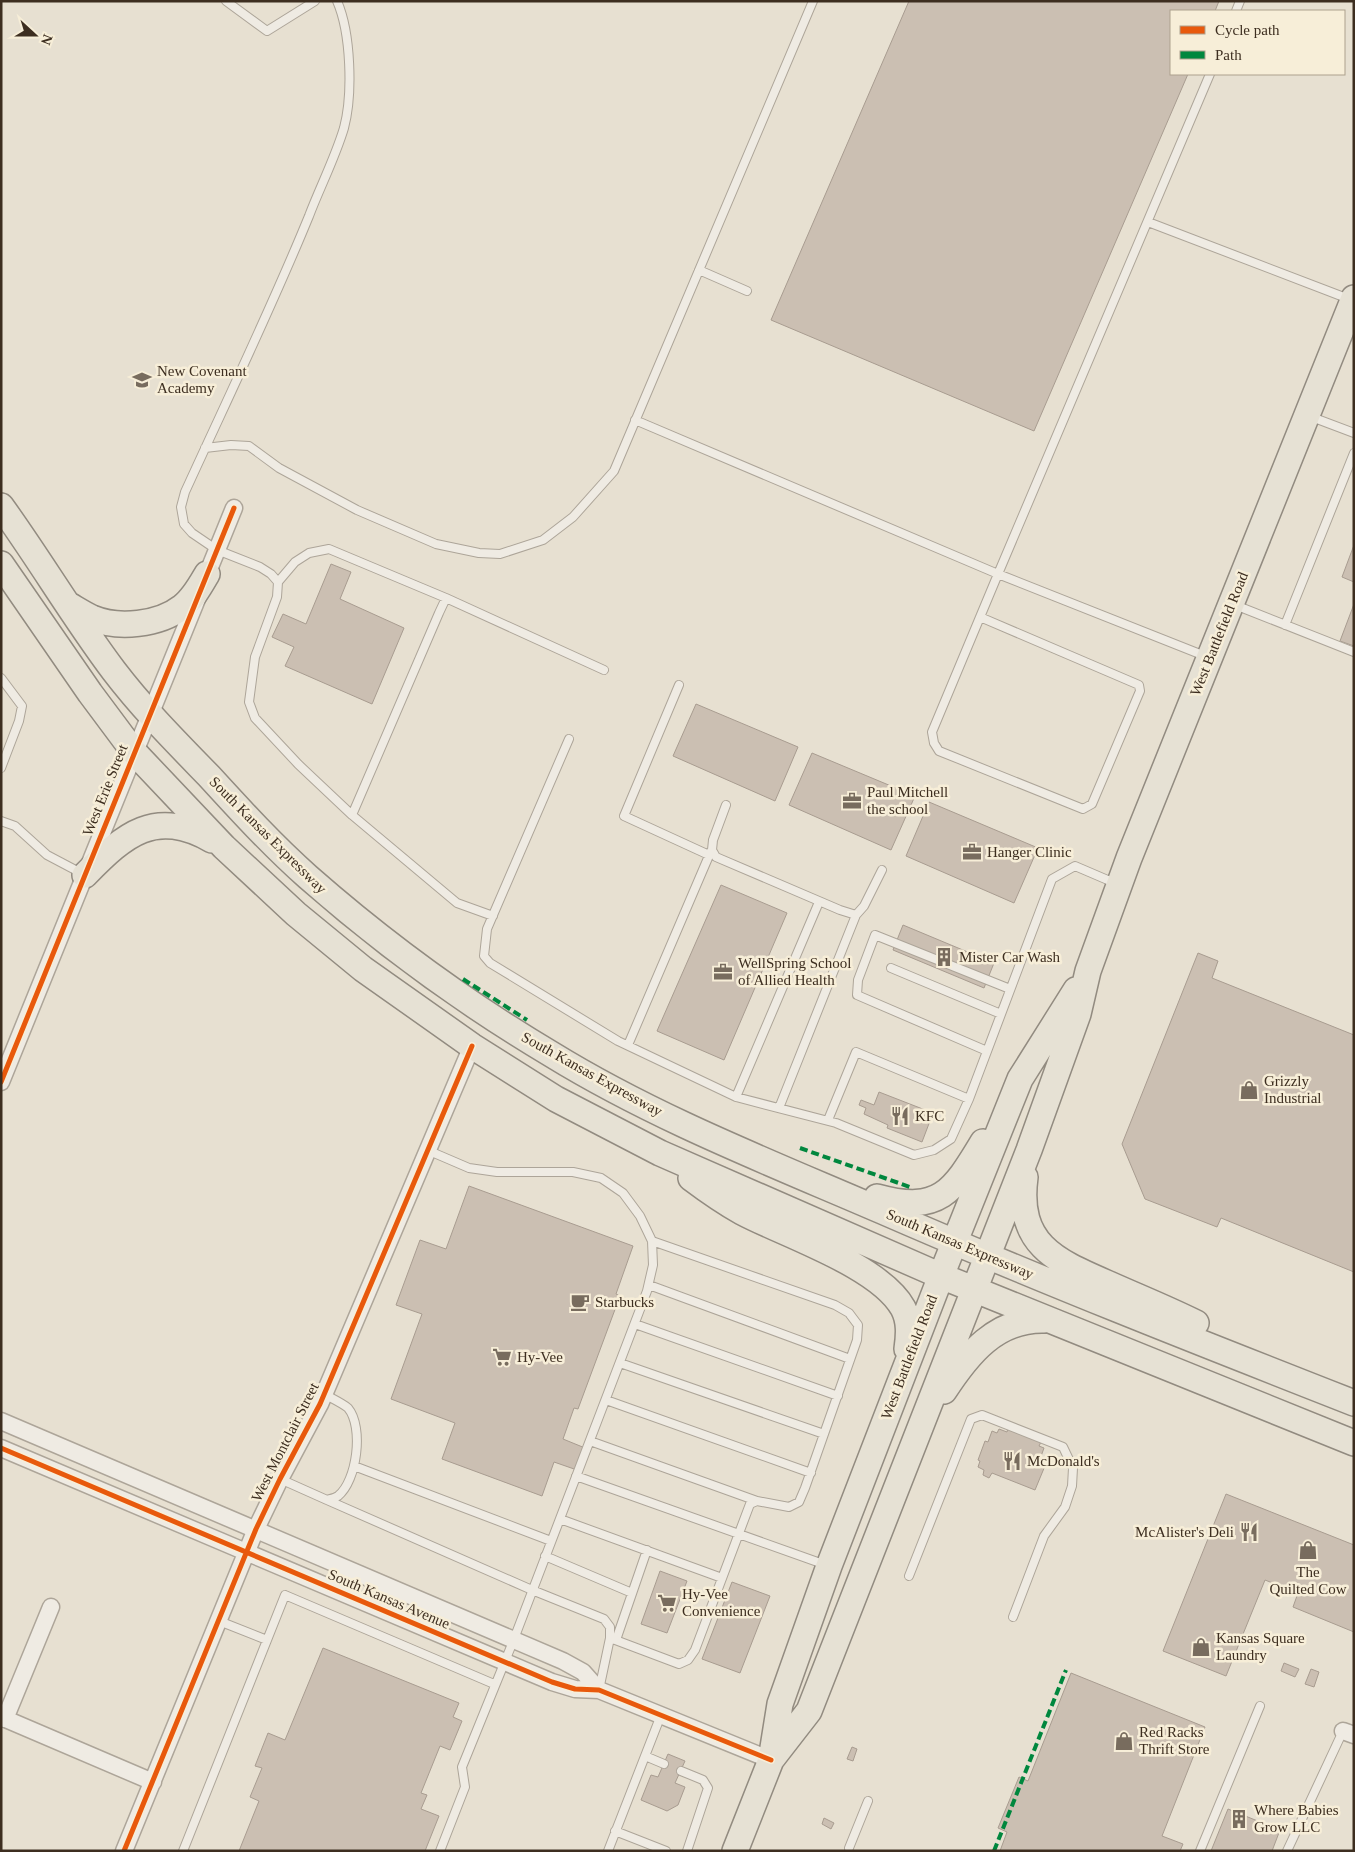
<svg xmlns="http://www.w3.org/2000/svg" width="1355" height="1852" viewBox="0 0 1355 1852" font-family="Georgia,serif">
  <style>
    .building { fill: #cbbfb2; stroke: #a89c90 }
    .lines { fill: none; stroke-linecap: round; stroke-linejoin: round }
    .service-casing { stroke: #ada599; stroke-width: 10 }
    .minor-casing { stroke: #ada599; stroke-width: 19 }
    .primary-casing { stroke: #928b80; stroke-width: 28 }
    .service { stroke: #efebe3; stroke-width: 8 }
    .minor { stroke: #efebe3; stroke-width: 16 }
    .primary { stroke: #e6e1d4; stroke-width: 25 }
    .quiet { stroke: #00873e; stroke-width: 4; stroke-dasharray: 8 4; stroke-linecap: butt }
    .cycleway-casing { stroke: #f7eed8; stroke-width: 8 }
    .cycleway { stroke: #e8590c; stroke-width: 5 }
    .labels { text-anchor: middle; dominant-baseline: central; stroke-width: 5; stroke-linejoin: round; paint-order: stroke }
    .poi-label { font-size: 15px; fill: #3d2e20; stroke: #f7eed8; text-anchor: start }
    .street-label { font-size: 15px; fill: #3d2e20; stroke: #f7eed8 }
  </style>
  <rect width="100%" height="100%" fill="#e7e0d1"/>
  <path class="building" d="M 909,1 L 1219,1 L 1215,11 L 1171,11 L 1171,74 L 1188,74 L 1034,431 L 771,320 Z
    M 1354,545 L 1354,582 L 1342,577 Z
    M 331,564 L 351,572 L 340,599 L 404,628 L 372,704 L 285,666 L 294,647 L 272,637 L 283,614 L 306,624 Z
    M 1354,604 L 1354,646 L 1340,641 Z
    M 696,704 L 798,747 L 775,801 L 673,756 Z
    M 812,753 L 915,796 L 891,850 L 789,805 Z
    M 929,802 L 1038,848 L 1014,903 L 906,856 Z
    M 721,885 L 787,913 L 724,1060 L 657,1031 Z
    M 903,925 L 994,963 L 984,988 L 893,950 Z
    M 1198,953 L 1218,961 L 1212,978 L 1354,1035 L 1354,1272 L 1221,1218 L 1217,1227 L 1145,1199 L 1122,1144 Z
    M 879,1092 L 933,1113 L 922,1142 L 887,1128 L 888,1125 L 864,1114 L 866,1108 L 859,1105 L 861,1100 L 874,1105 Z
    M 469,1186 L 633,1246 L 616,1294 L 620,1296 L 578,1409 L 574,1408 L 563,1439 L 585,1448 L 577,1470 L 554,1462 L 542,1496 L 442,1459 L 455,1423 L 391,1399 L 422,1314 L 396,1305 L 420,1240 L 446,1249 Z
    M 1008,1428 L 1041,1442 L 1039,1446 L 1044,1448 L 1040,1459 L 1047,1461 L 1035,1490 L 992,1473 L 989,1478 L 983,1475 L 984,1470 L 978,1467 L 980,1461 L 978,1460 L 985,1441 L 988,1442 L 992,1431 L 997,1433 L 999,1429 L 1007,1432 Z
    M 1226,1494 L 1354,1545 L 1354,1632 L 1293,1607 L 1298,1593 L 1265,1580 L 1226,1676 L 1163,1651 Z
    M 660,1571 L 687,1581 L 667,1633 L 641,1624 Z
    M 732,1582 L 770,1596 L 740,1673 L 702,1659 Z
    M 323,1648 L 459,1703 L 453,1717 L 462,1721 L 450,1750 L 440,1746 L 421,1793 L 427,1795 L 421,1809 L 439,1816 L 425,1851 L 239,1851 L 259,1801 L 250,1797 L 262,1768 L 255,1766 L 268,1733 L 285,1740 Z
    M 1284,1663 L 1299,1669 L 1295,1677 L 1281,1671 Z
    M 1311,1669 L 1319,1672 L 1314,1687 L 1305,1684 Z
    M 1071,1673 L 1205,1727 L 1162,1836 L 1183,1844 L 1180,1851 L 1000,1851 L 1007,1832 L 998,1828 L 1019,1777 L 1028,1781 Z
    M 852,1747 L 857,1749 L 853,1761 L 847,1759 Z
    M 668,1754 L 685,1761 L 675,1783 L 685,1787 L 678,1805 L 667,1811 L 641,1800 L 651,1775 L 658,1777 Z
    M 1228,1809 L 1280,1830 L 1272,1851 L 1211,1851 Z
    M 824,1818 L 834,1823 L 831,1829 L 822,1824 Z"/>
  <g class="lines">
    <g class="service-casing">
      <path id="service" d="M 226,1 L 267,31 L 315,1
        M 337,1 C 351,33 353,94 344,128 C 335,158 320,187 309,216 C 271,309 227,400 185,492 L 181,507 L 184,524 L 192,533 L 217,550 L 260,567 L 271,574 L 278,582 L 277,597 L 255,657 L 249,702 L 255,718 L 298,764 L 352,815
        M 1236,11 L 1240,1
        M 1148,222 L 1349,299
        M 699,270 L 747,291
        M 1309,416 L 1354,433
        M 635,420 L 998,574 L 932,732 L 934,743 L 939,751 L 1083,809 L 1092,804 L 1140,691 L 1139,685 L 980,617
        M 205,448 L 231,445 L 249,446 L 279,468 L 357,510 L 436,544 L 479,553 L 500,554 L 543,540 L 573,517 L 614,471 L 813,1
        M 278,582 L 295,562 L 309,553 L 329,549 L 446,598
        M 1235,605 L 1354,652
        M 1285,625 L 1354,453
        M 1205,656 L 998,574 L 1210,74
        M 1,678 L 22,706 L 19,721 L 1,768
        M 679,685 L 624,816 L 709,855
        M 569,739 L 487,929 L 484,956 L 490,963 L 618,1041 L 736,1097 L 836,1123 L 914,1155 L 934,1150 L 951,1139 L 969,1099 L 1052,879 L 1075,866 L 1117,884
        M 726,805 L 713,840 L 712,850 L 716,857 L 840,910 L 856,915 L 864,906 L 882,870
        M 1,821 L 15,826 L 47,855 L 83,874
        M 493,916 L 457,903 L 352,815 L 439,613 L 446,598 L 604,670
        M 891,968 L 1001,1014
        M 628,1045 L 711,851
        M 987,1051 L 857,995 L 858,980 L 875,935 L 1010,989
        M 736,1097 L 819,902
        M 779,1108 L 856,915
        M 828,1120 L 856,1052 L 969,1099
        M 427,1150 L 469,1168 L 497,1172 L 573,1172 L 601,1178 L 623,1193 L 640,1216 L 652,1241 L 653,1265 L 647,1291 L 514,1639 L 462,1767 L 465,1787 L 440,1851
        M 649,1285 L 850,1359
        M 635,1324 L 838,1396
        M 620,1363 L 824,1434
        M 606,1400 L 811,1473
        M 590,1441 L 757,1501
        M 354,1466 L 551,1541
        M 576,1476 L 826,1565
        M 280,1479 L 327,1500 C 330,1499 335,1498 338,1496 C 357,1481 364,1427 348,1408 C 342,1403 331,1398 324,1394
        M 327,1500 L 532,1590 L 604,1619 L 610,1627 L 610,1638 L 599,1690
        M 560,1519 L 722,1578
        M 545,1556 L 632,1593
        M 909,1576 L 971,1419 L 982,1415 L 1063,1447 L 1073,1468 L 1072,1486 L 1065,1507 L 1044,1536 L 1013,1617
        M 219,1621 L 267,1640
        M 610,1638 L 679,1664 L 688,1660 L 695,1650 L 750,1504 L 757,1501 L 789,1507 L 799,1502 L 805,1488 L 857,1340 L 858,1325 L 849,1313 L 835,1305 L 652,1241
        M 616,1640 L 647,1550
        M 645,1756 L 664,1764
        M 681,1771 L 703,1780 L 708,1788 L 687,1851
        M 615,1831 L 666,1851
        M 849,1848 L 868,1801
        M 183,1851 L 285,1595 L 494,1684
        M 608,1851 L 661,1715
        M 1200,1851 L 1260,1706
        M 1287,1851 L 1343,1731"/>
    </g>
    <g class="minor-casing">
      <path id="minor" d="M 1,1082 L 234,508
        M 1,1421 L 563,1661 L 583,1672 L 599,1690
        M 1,1448 L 552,1682 L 575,1689 L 599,1690 L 771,1760
        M 1,1717 L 153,1782
        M 5,1719 L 51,1607
        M 1343,1731 L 1354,1735
        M 124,1851 L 256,1529 L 280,1479 L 320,1404 L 472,1046"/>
    </g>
    <g class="primary-casing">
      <path id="primary" d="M 1,506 C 40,560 74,618 114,671 C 143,709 176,742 209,776 C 241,811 273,846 308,877 C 382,942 467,1004 551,1054 C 655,1118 771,1163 882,1211 C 1038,1279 1196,1341 1354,1403
        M 1,564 L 90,693 L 134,752 L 224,847 L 296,914 L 363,969 L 472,1046 L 556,1099 L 660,1153 L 941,1276 L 1354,1443
        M 69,605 C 76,609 84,614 92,618 C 118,629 159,625 182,607 C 193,599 200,586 207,574
        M 85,875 C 125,834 155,808 212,840
        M 1025,1177 C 1016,1245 1056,1261 1109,1284 C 1138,1297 1168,1309 1196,1323
        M 691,1178 C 707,1190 724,1202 742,1212 C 785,1235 879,1265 903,1308 C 910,1321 909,1335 907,1349
        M 877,1197 C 939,1214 953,1192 983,1142
        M 944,1391 C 968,1354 996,1319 1044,1320
        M 771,1760 L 809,1711 L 1029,1150 L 1078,1014 L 1088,971 L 1129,858 L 1354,298
        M 735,1851 L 771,1760 L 780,1704 L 829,1566 L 941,1276 L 1020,1079 L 1076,990"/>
    </g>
    <use href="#service" class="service"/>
    <use href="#minor" class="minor"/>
    <use href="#primary" class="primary"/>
    <path class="quiet" d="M 463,979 L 527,1020
      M 800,1148 L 910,1187
      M 994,1851 L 1066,1670"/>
    <g class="cycleway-casing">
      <path id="cycleway" d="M 1,1082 L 234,508
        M 1,1448 L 552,1682 L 575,1689 L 599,1690 L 771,1760
        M 124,1851 L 256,1529 L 280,1479 L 320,1404 L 472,1046"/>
    </g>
    <use href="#cycleway" class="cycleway"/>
  </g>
  <defs>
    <g id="school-bare" transform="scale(1.5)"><path d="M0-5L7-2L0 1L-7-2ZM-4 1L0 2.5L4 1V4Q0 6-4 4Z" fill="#786c5e" stroke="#f7eed8" stroke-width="2.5" paint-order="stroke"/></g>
    <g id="office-bare" transform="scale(1.5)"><path d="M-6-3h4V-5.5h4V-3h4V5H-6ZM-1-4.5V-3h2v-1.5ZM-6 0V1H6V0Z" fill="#786c5e" stroke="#f7eed8" stroke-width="2.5" paint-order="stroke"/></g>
    <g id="building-bare" transform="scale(1.5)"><path d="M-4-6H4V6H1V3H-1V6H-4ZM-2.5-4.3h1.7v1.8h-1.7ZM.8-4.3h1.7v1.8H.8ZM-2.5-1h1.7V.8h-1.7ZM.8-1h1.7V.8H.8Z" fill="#786c5e" stroke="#f7eed8" stroke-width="2.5" paint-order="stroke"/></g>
    <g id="shop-bare" transform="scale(1.5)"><path d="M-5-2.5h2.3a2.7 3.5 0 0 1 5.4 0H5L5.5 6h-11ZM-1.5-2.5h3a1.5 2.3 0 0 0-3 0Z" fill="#786c5e" stroke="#f7eed8" stroke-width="2.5" paint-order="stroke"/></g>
    <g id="restaurant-bare" transform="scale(1.5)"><path d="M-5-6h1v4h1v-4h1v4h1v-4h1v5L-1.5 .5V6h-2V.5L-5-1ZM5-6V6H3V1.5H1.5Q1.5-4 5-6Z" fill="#786c5e" stroke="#f7eed8" stroke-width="2.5" paint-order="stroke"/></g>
    <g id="cafe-bare" transform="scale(1.5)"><path d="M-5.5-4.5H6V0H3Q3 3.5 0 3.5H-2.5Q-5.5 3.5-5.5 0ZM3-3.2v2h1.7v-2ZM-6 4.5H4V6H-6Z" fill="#786c5e" stroke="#f7eed8" stroke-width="2.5" paint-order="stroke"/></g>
    <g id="supermarket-bare" transform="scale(1.5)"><path d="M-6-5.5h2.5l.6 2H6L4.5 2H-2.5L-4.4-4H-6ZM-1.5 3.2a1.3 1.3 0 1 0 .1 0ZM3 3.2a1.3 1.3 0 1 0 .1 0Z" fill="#786c5e" stroke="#f7eed8" stroke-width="2.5" paint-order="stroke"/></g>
  </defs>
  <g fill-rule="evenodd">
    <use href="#school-bare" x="142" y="380"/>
    <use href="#office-bare" x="852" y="801"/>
    <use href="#office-bare" x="972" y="852"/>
    <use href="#building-bare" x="944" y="957"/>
    <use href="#office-bare" x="723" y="972"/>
    <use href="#shop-bare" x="1249" y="1090"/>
    <use href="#restaurant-bare" x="900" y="1116"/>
    <use href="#cafe-bare" x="580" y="1302"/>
    <use href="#supermarket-bare" x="502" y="1357"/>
    <use href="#restaurant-bare" x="1012" y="1461"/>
    <use href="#restaurant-bare" x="1249" y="1532"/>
    <use href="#shop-bare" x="1308" y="1550"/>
    <use href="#supermarket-bare" x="667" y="1603"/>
    <use href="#shop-bare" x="1201" y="1647"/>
    <use href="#shop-bare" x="1124" y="1741"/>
    <use href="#building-bare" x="1239" y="1819"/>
  </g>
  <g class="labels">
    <g class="poi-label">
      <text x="157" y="371">New Covenant<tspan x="157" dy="17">Academy</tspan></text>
      <text x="867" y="792">Paul Mitchell<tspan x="867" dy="17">the school</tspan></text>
      <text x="987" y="852">Hanger Clinic</text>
      <text x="959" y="957">Mister Car Wash</text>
      <text x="738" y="963">WellSpring School<tspan x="738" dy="17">of Allied Health</tspan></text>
      <text x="1264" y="1081">Grizzly<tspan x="1264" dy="17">Industrial</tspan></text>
      <text x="915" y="1116">KFC</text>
      <text x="595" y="1302">Starbucks</text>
      <text x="517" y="1357">Hy-Vee</text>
      <text x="1027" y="1461">McDonald's</text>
      <text x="1234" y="1532" text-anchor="end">McAlister's Deli</text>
      <text x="1308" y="1572" text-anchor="middle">The<tspan x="1308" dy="17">Quilted Cow</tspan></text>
      <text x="682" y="1594">Hy-Vee<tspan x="682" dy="17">Convenience</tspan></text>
      <text x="1216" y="1638">Kansas Square<tspan x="1216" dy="17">Laundry</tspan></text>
      <text x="1139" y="1732">Red Racks<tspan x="1139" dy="17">Thrift Store</tspan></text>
      <text x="1254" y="1810">Where Babies<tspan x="1254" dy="17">Grow LLC</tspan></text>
    </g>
    <g class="street-label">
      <text transform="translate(1219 634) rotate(-68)">West Battlefield Road</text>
      <text transform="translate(105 790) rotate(-68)">West Erie Street</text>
      <text transform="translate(268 835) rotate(45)">South Kansas Expressway</text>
      <text transform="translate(592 1074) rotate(29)">South Kansas Expressway</text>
      <text transform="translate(960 1244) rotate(23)">South Kansas Expressway</text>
      <text transform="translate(909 1357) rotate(-69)">West Battlefield Road</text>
      <text transform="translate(285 1442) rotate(-63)">West Montclair Street</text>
      <text transform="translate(389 1599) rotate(23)">South Kansas Avenue</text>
    </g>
  </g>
  <rect width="1355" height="1852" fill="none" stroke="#3d2e20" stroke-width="5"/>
  <rect x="1170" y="10" width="175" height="65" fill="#f7eed8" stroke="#ada18e"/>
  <rect x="1180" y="26" width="25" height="8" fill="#e8590c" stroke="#ada18e"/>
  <text x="1215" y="35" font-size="15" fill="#3d2e20">Cycle path</text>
  <rect x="1180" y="51" width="25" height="8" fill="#00873e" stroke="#ada18e"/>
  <text x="1215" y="60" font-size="15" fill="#3d2e20">Path</text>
  <g transform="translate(35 35) rotate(111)" stroke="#f7eed8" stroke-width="4" paint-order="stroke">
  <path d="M0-4L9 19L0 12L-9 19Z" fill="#3d2e20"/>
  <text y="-8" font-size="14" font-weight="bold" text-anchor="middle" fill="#3d2e20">N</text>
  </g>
</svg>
